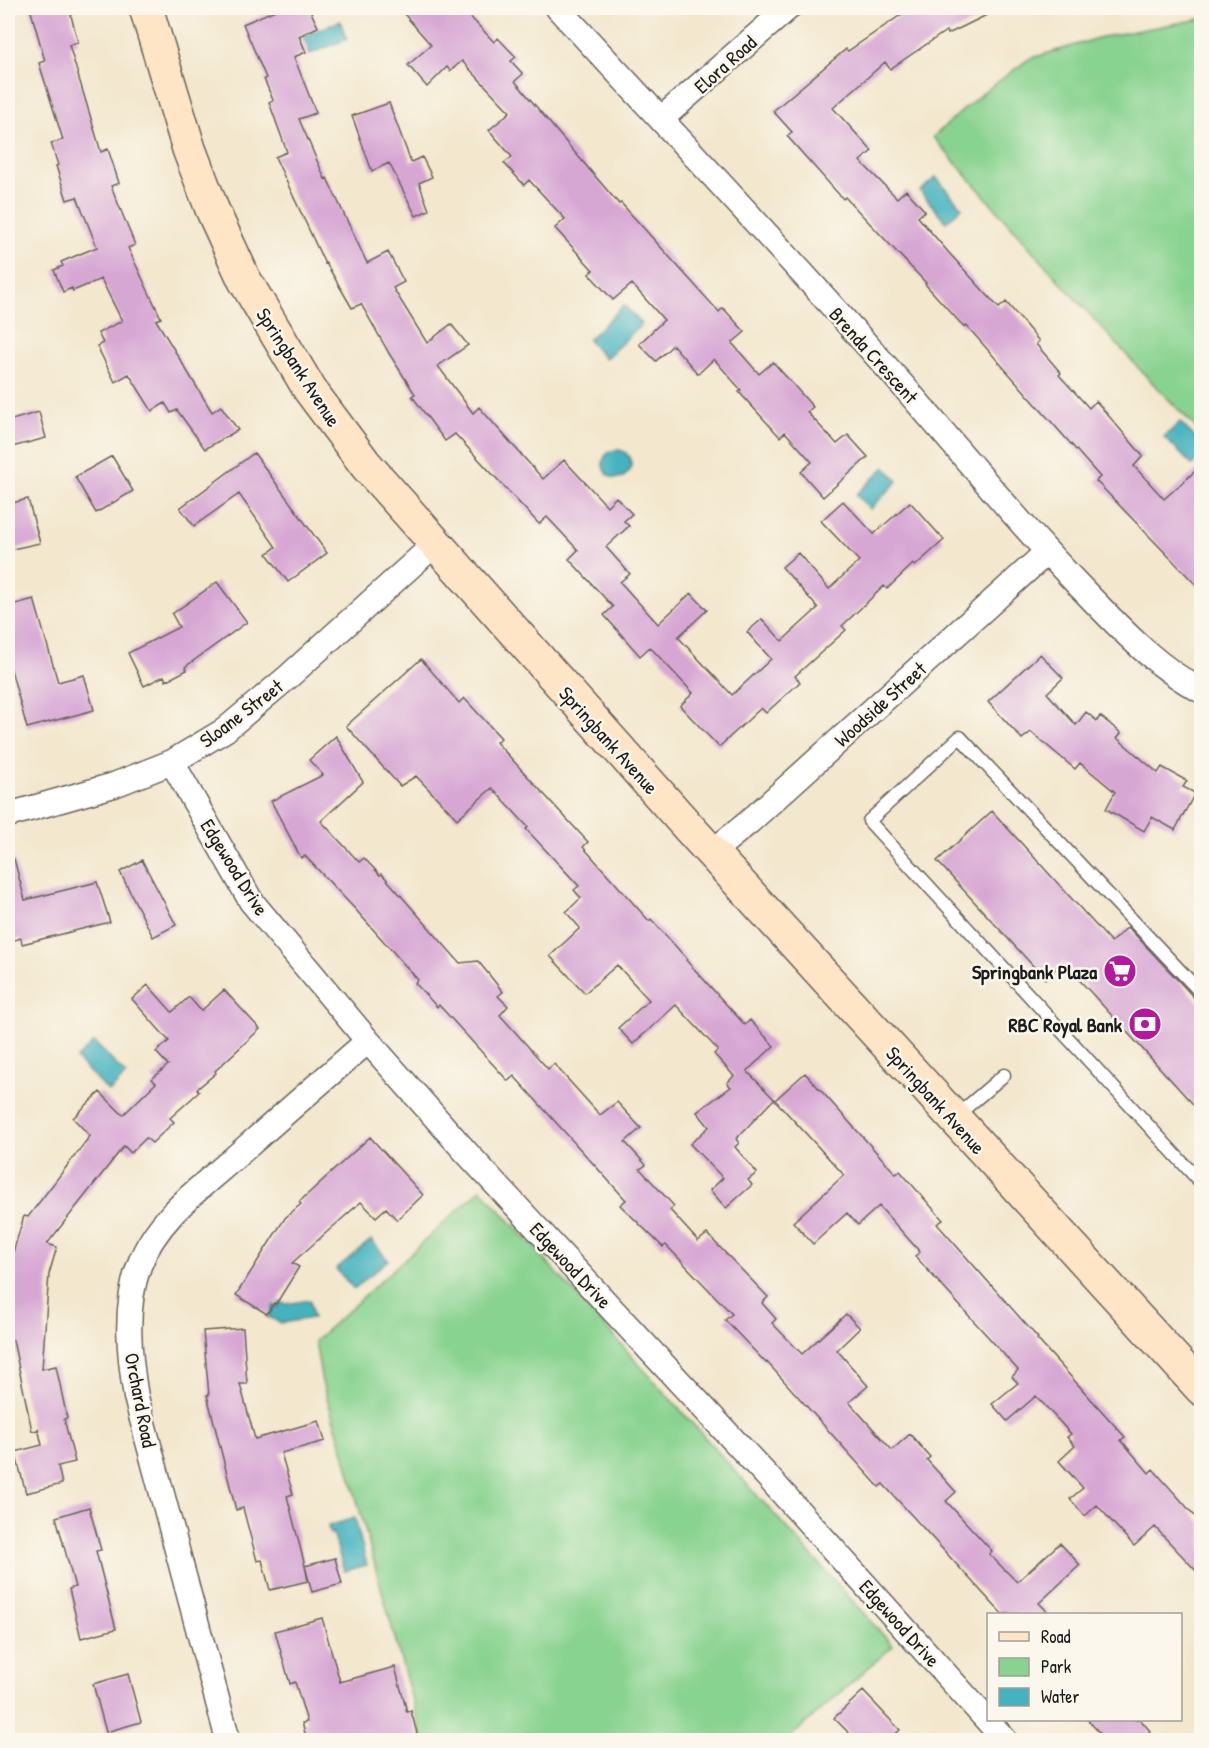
<svg xmlns="http://www.w3.org/2000/svg" width="1209" height="1748" viewBox="0 0 1209 1748" font-family="'Patrick Hand',sans-serif">
  <style>
    .green { fill: #89d390; stroke: #527856; stroke-width: 1.5 }
    .water { fill: #45b3bf; stroke: #30686e; stroke-width: 1.5 }
    .building { fill: #d7a7d4 }
    .lines { fill: none; stroke-linecap: round; stroke-linejoin: round }
    .lane-casing { stroke: #67635a; stroke-width: 15 }
    .street-casing { stroke: #67635a; stroke-width: 27 }
    .secondary-casing { stroke: #67635a; stroke-width: 36 }
    .lane { stroke: #fff; stroke-width: 12 }
    .street { stroke: #fff; stroke-width: 24 }
    .secondary { stroke: #fee5c5; stroke-width: 33 }
    .labels { text-anchor: middle; dominant-baseline: central; stroke-width: 5; stroke-linejoin: round; paint-order: stroke }
    .street-label { font-size: 20px; fill: #1c1c1c; stroke: #fbf7ec }
    .poi-label { font-size: 20px; font-weight: bold; fill: #1c1c1c; stroke: #fbf7ec; text-anchor: end }
  </style>
  <rect width="100%" height="100%" fill="#fbf7ec"/>
  <filter id="ink" filterUnits="userSpaceOnUse"><feTurbulence type="fractalNoise" baseFrequency=".0167" numOctaves="2"/><feDisplacementMap in="SourceGraphic" scale="12" xChannelSelector="R" yChannelSelector="G"/><feConvolveMatrix kernelMatrix="1 2 1 2 8 2 1 2 1" color-interpolation-filters="sRGB"/></filter>
  <filter id="wash" filterUnits="userSpaceOnUse"><feTurbulence type="fractalNoise" baseFrequency=".008" numOctaves="4" result="noise"/><feDisplacementMap in="SourceGraphic" scale="24" xChannelSelector="R" yChannelSelector="G"/><feGaussianBlur stdDeviation="1.35" result="paint"/><feColorMatrix in="noise" values="0 0 0 0 0 0 0 0 0 0 0 0 0 0 0 0 0 1.4 0 .05"/><feComposite in="paint" operator="in"/></filter>
  <g filter="url(#wash)">
    <rect width="100%" height="100%" fill="#f3e7cd"/>
    <path class="green" d="M 1201,19 L 1201,433 L 1144,374 L 1052,273 L 933,137 L 980,95 L 1029,59 L 1102,37 Z
      M 481,1189 L 893,1646 L 787,1740 L 423,1740 L 344,1453 L 322,1382 L 315,1341 Z"/>
    <path class="water" d="M 340,21 L 347,39 L 310,54 L 303,36 Z
      M 936,177 L 962,208 L 946,222 L 920,191 Z
      M 624,305 L 642,324 L 605,359 L 588,340 Z
      M 1180,422 L 1201,444 L 1201,456 L 1192,465 L 1164,437 Z
      M603 464a14 14 0 1 1 28 0a14 14 0 1 1-28 0Z
      M 885,467 L 898,481 L 870,509 L 856,495 Z
      M 94,1042 L 126,1075 L 109,1092 L 76,1059 Z
      M 371,1240 L 388,1260 L 354,1289 L 336,1269 Z
      M 310,1300 L 313,1318 L 281,1323 L 268,1317 L 274,1305 L 278,1307 L 280,1302 L 286,1304 Z
      M 355,1518 L 367,1565 L 344,1571 L 333,1533 L 330,1534 L 328,1526 Z"/>
    <g id="blocks">
      <path class="building" d="M 30,8 L 69,8 L 78,42 L 69,45 L 101,152 L 108,149 L 119,183 L 111,186 L 135,245 L 128,248 L 161,318 L 156,320 L 212,412 L 221,406 L 238,430 L 205,449 L 177,410 L 171,413 L 165,403 L 152,411 L 129,374 L 115,382 L 97,346 L 103,343 L 98,333 L 122,321 L 101,279 L 73,291 L 72,288 L 63,292 L 54,270 L 63,266 L 61,262 L 97,247 L 77,197 L 67,200 L 56,166 L 58,165 L 51,143 L 63,140 L 39,63 L 45,61 Z
        M 280,8 L 309,8 L 318,27 L 299,36 L 306,52 L 294,57 L 316,113 L 299,119 L 325,179 L 327,178 L 367,263 L 388,252 L 404,282 L 393,288 L 427,343 L 451,324 L 468,345 L 438,366 L 473,413 L 479,407 L 543,479 L 564,460 L 607,506 L 616,497 L 632,514 L 624,521 L 629,526 L 606,547 L 630,574 L 620,582 L 658,624 L 691,593 L 707,610 L 678,637 L 732,695 L 771,659 L 747,632 L 762,619 L 782,641 L 818,608 L 782,567 L 798,553 L 829,589 L 859,561 L 821,521 L 843,501 L 874,534 L 910,502 L 944,540 L 915,566 L 913,564 L 887,589 L 884,586 L 842,626 L 846,630 L 795,676 L 800,682 L 766,713 L 761,708 L 719,747 L 680,706 L 693,693 L 650,647 L 640,656 L 604,615 L 613,607 L 569,559 L 578,550 L 547,517 L 539,524 L 455,434 L 445,441 L 412,396 L 415,394 L 390,355 L 361,304 L 352,308 L 326,263 L 325,264 L 275,157 L 287,152 L 269,102 L 273,100 L 264,79 L 266,78 L 243,24 Z
        M 399,8 L 462,8 L 494,42 L 498,38 L 516,57 L 511,61 L 523,74 L 515,81 L 559,134 L 619,204 L 621,203 L 719,312 L 723,308 L 745,332 L 732,343 L 759,374 L 773,362 L 813,407 L 807,412 L 837,444 L 848,435 L 868,457 L 823,497 L 801,472 L 812,462 L 785,432 L 780,437 L 739,392 L 741,390 L 714,359 L 698,374 L 673,345 L 656,361 L 639,344 L 664,320 L 632,284 L 613,300 L 589,274 L 593,270 L 555,228 L 565,219 L 529,180 L 524,185 L 504,163 L 512,157 L 489,130 L 510,112 L 462,61 L 450,71 L 447,67 L 427,87 L 408,65 L 431,45 Z
        M 911,8 L 1001,8 L 948,34 L 946,31 L 890,69 L 885,62 L 833,108 L 872,151 L 860,161 L 897,198 L 906,190 L 925,211 L 918,217 L 949,253 L 999,308 L 1006,302 L 1039,341 L 1036,344 L 1061,373 L 1059,375 L 1089,408 L 1096,401 L 1143,456 L 1134,466 L 1164,499 L 1202,465 L 1202,591 L 1096,481 L 1100,477 L 966,325 L 964,327 L 925,284 L 926,283 L 845,197 L 843,199 L 787,136 L 792,132 L 773,111 L 846,49 L 848,51 Z
        M 389,103 L 411,162 L 422,157 L 432,177 L 419,183 L 429,210 L 416,216 L 389,163 L 372,171 L 352,116 Z
        M 39,412 L 46,438 L 8,448 L 8,421 Z
        M 254,453 L 327,553 L 288,582 L 267,554 L 276,547 L 239,494 L 194,526 L 180,508 Z
        M 112,456 L 133,491 L 96,513 L 75,477 Z
        M 28,499 L 40,543 L 8,550 L 8,504 Z
        M 217,582 L 247,622 L 185,667 L 187,670 L 166,681 L 164,676 L 144,686 L 128,653 L 179,627 L 172,614 Z
        M 34,599 L 58,682 L 84,675 L 94,710 L 27,728 L 8,659 L 8,606 Z
        M 1040,654 L 1063,678 L 1047,693 L 1076,725 L 1086,712 L 1097,721 L 1100,716 L 1121,733 L 1117,738 L 1158,773 L 1162,767 L 1187,781 L 1183,787 L 1195,793 L 1175,830 L 1152,817 L 1144,831 L 1106,809 L 1115,792 L 1080,763 L 1075,769 L 1031,732 L 1022,739 L 988,702 Z
        M 421,659 L 459,703 L 464,698 L 501,738 L 496,742 L 588,842 L 583,847 L 649,921 L 651,919 L 687,959 L 686,960 L 745,1025 L 750,1020 L 774,1046 L 747,1071 L 774,1099 L 736,1139 L 739,1143 L 735,1147 L 757,1173 L 748,1180 L 752,1185 L 726,1208 L 710,1190 L 723,1178 L 690,1144 L 709,1127 L 697,1112 L 731,1087 L 727,1083 L 734,1076 L 714,1054 L 718,1050 L 676,1005 L 633,1044 L 618,1028 L 649,1000 L 617,965 L 585,993 L 550,956 L 580,928 L 566,912 L 581,898 L 574,890 L 579,886 L 526,829 L 528,827 L 492,788 L 457,819 L 416,776 L 400,786 L 346,726 Z
        M 336,736 L 363,782 L 321,821 L 359,862 L 364,858 L 380,875 L 382,874 L 460,963 L 478,961 L 503,992 L 498,996 L 508,1006 L 500,1015 L 548,1069 L 554,1064 L 600,1115 L 617,1102 L 641,1128 L 625,1142 L 646,1165 L 640,1169 L 674,1206 L 670,1210 L 698,1241 L 707,1234 L 768,1297 L 762,1303 L 776,1319 L 772,1323 L 802,1354 L 846,1314 L 860,1328 L 837,1350 L 868,1386 L 849,1402 L 892,1450 L 910,1434 L 930,1457 L 927,1460 L 956,1492 L 946,1501 L 992,1551 L 989,1554 L 1017,1582 L 1060,1543 L 1080,1565 L 1039,1603 L 1050,1614 L 1002,1614 L 883,1484 L 879,1487 L 767,1362 L 766,1363 L 725,1320 L 732,1314 L 666,1245 L 663,1247 L 620,1205 L 626,1200 L 514,1076 L 508,1081 L 439,1005 L 437,1007 L 415,983 L 418,980 L 355,909 L 305,856 L 301,858 L 271,801 L 323,775 L 309,760 Z
        M 992,811 L 1111,942 L 1128,927 L 1202,1006 L 1202,1114 L 1063,962 L 1045,979 L 937,861 Z
        M 14,859 L 25,900 L 97,882 L 110,922 L 22,944 L 21,938 L 8,942 L 8,860 Z
        M 142,860 L 176,925 L 153,937 L 120,872 Z
        M 148,985 L 172,1012 L 189,997 L 201,1011 L 224,990 L 260,1029 L 215,1071 L 216,1073 L 197,1089 L 199,1092 L 170,1118 L 174,1122 L 152,1143 L 146,1138 L 131,1153 L 124,1146 L 47,1244 L 57,1247 L 49,1274 L 42,1369 L 56,1366 L 67,1418 L 64,1419 L 75,1462 L 58,1466 L 62,1484 L 26,1493 L 15,1452 L 42,1445 L 38,1428 L 38,1430 L 32,1431 L 13,1340 L 8,1339 L 8,1269 L 24,1216 L 28,1217 L 90,1136 L 73,1118 L 100,1092 L 123,1115 L 156,1083 L 152,1079 L 168,1065 L 156,1052 L 169,1041 L 132,999 Z
        M 805,1073 L 896,1174 L 900,1171 L 943,1220 L 937,1224 L 1038,1338 L 1037,1339 L 1125,1437 L 1121,1440 L 1149,1473 L 1153,1469 L 1202,1524 L 1202,1577 L 1155,1527 L 1134,1546 L 1097,1505 L 1085,1516 L 1070,1499 L 1083,1488 L 1059,1461 L 1075,1446 L 1067,1437 L 1071,1434 L 1036,1396 L 1007,1421 L 992,1404 L 1018,1383 L 1012,1377 L 1018,1370 L 915,1256 L 920,1252 L 879,1206 L 858,1225 L 847,1213 L 813,1244 L 793,1222 L 844,1175 L 775,1100 Z
        M 370,1137 L 423,1195 L 397,1220 L 386,1208 L 376,1217 L 361,1202 L 292,1263 L 299,1267 L 276,1304 L 274,1303 L 267,1314 L 236,1295 L 285,1218 L 301,1204 L 299,1202 Z
        M 243,1328 L 247,1384 L 240,1384 L 255,1439 L 319,1421 L 325,1441 L 281,1453 L 293,1494 L 287,1496 L 305,1566 L 335,1558 L 342,1584 L 312,1592 L 305,1566 L 308,1581 L 270,1590 L 262,1560 L 257,1561 L 243,1508 L 236,1510 L 207,1395 L 209,1395 L 203,1331 Z
        M 89,1507 L 101,1550 L 96,1551 L 116,1629 L 81,1638 L 69,1589 L 75,1587 L 56,1517 Z
        M 322,1618 L 340,1682 L 395,1667 L 407,1712 L 411,1711 L 419,1740 L 307,1740 L 302,1723 L 307,1722 L 295,1682 L 290,1684 L 275,1631 Z
        M 128,1674 L 141,1722 L 106,1732 L 93,1684 Z
        M 863,1691 L 900,1730 L 888,1740 L 856,1740 L 834,1718 Z
        M 1087,1719 L 1140,1719 L 1150,1731 L 1139,1740 L 1106,1740 Z"/>
    </g>
  </g>
  <g filter="url(#ink)">
    <use href="#blocks" fill-opacity="0" stroke="#67635a" stroke-width="1.5"/>
    <g class="lines">
      <g class="lane-casing">
        <path id="lane" d="M 1202,994 L 960,737 L 869,821 L 1202,1184
          M 954,1118 L 1004,1075"/>
      </g>
      <g class="street-casing">
        <path id="street" d="M 558,8 C 674,134 792,259 905,388 C 965,457 1023,528 1087,594 C 1121,629 1157,668 1202,691
          M 661,119 L 788,8
          M 172,762 L 251,901 L 368,1041 L 465,1151 L 767,1476 L 1005,1740
          M 8,815 L 114,785 L 172,762 L 225,730 L 288,677 L 435,544
          M 711,853 L 749,822 L 1047,552
          M 228,1740 L 136,1397 C 129,1355 124,1307 139,1266 C 156,1218 204,1185 241,1152 C 283,1115 325,1078 368,1041"/>
      </g>
      <g class="secondary-casing">
        <path id="secondary" d="M 146,8 L 189,149 L 212,209 L 244,279 L 310,390 L 366,465 L 690,829 L 1202,1389"/>
      </g>
      <use href="#lane" class="lane"/>
      <use href="#street" class="street"/>
      <use href="#secondary" class="secondary"/>
    </g>
  </g>
  <defs>
    <g id="supermarket-disc" transform="scale(1.725)"><circle r="9.5" fill="#b5179e" stroke="#fbf7ec"/><path d="M-6-5.5h2.5l.6 2H6L4.5 2H-2.5L-4.4-4H-6ZM-1.5 3.2a1.3 1.3 0 1 0 .1 0ZM3 3.2a1.3 1.3 0 1 0 .1 0Z" fill="#fff"/></g>
    <g id="bank-disc" transform="scale(1.725)"><circle r="9.5" fill="#b5179e" stroke="#fbf7ec"/><path d="M-6-4H6V4H-6ZM0-2.3a2.3 2.3 0 1 0 0 4.6a2.3 2.3 0 1 0 0-4.6Z" fill="#fff"/></g>
  </defs>
  <g fill-rule="evenodd">
    <use href="#supermarket-disc" x="1120" y="971"/>
    <use href="#bank-disc" x="1145" y="1024"/>
  </g>
  <g class="labels">
    <g class="street-label">
      <text transform="translate(725 64) rotate(-42)">Elora Road</text>
      <text transform="translate(874 355) rotate(48)">Brenda Crescent</text>
      <text transform="translate(299 367) rotate(57)">Springbank Avenue</text>
      <text transform="translate(880 704) rotate(-42)">Woodside Street</text>
      <text transform="translate(241 713) rotate(-37)">Sloane Street</text>
      <text transform="translate(609 740) rotate(48)">Springbank Avenue</text>
      <text transform="translate(235 867) rotate(58)">Edgewood Drive</text>
      <text transform="translate(936 1100) rotate(48)">Springbank Avenue</text>
      <text transform="translate(571 1265) rotate(47)">Edgewood Drive</text>
      <text transform="translate(141 1400) rotate(79)">Orchard Road</text>
      <text transform="translate(900 1623) rotate(48)">Edgewood Drive</text>
    </g>
    <g class="poi-label">
      <text x="1097" y="971">Springbank Plaza</text>
      <text x="1122" y="1024">RBC Royal Bank</text>
    </g>
  </g>
  <rect width="1209" height="1748" fill="none" stroke="#fbf7ec" stroke-width="30"/>
  <rect x="987" y="1613" width="195" height="108" fill="#fbf7ec" stroke="#a29f99" stroke-width="1.5"/>
  <rect x="999" y="1632" width="30" height="9" fill="#fee5c5" stroke="#a29f99" stroke-width="1.5"/>
  <text x="1041" y="1643" font-size="18" fill="#1c1c1c">Road</text>
  <rect x="999" y="1658" width="30" height="18" fill="#89d390" stroke="#a29f99" stroke-width="1.5"/>
  <text x="1041" y="1673" font-size="18" fill="#1c1c1c">Park</text>
  <rect x="999" y="1688" width="30" height="18" fill="#45b3bf" stroke="#a29f99" stroke-width="1.5"/>
  <text x="1041" y="1703" font-size="18" fill="#1c1c1c">Water</text>
</svg>
